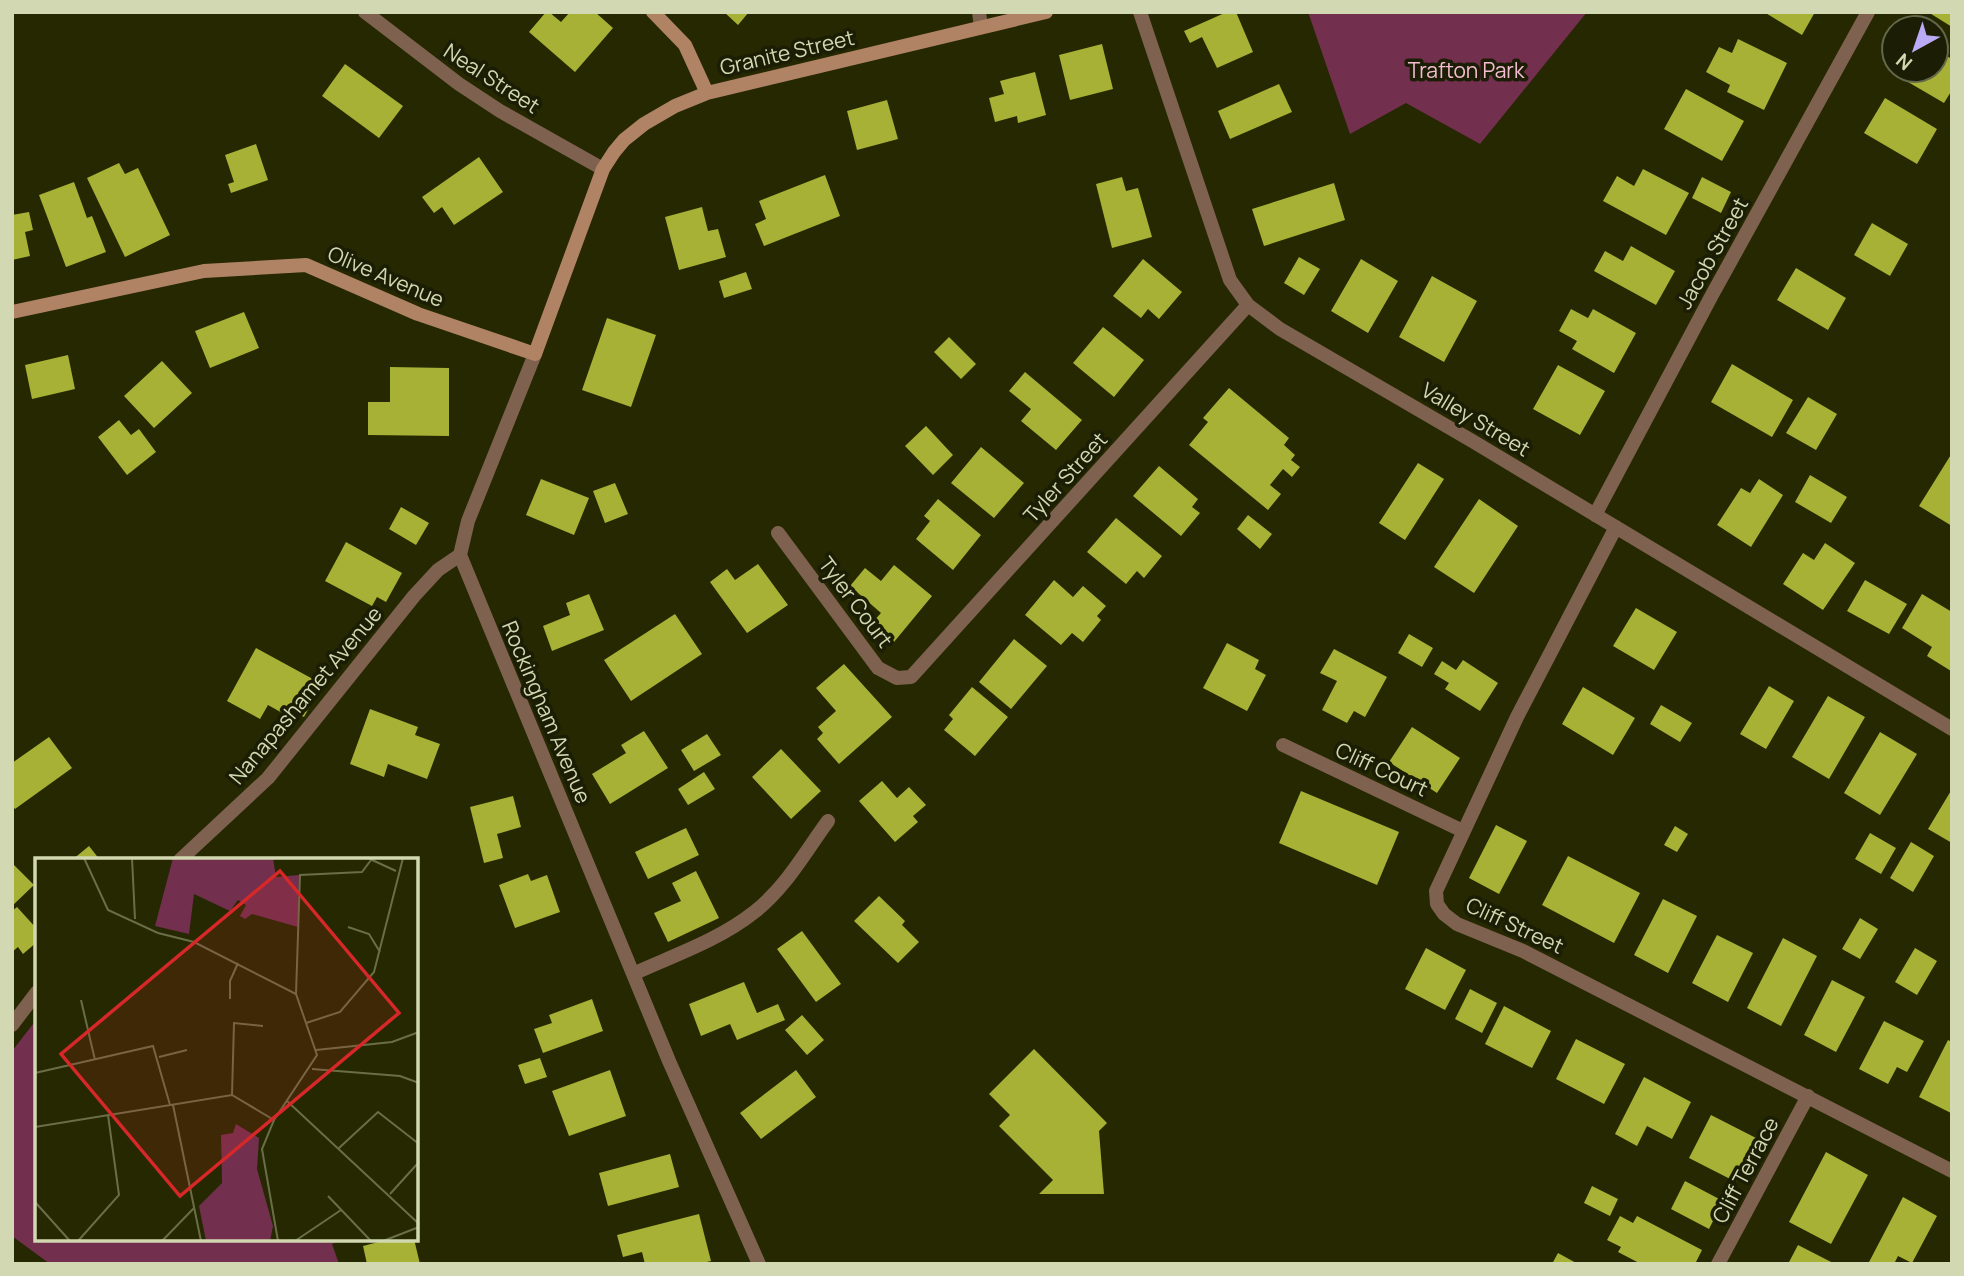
<svg xmlns="http://www.w3.org/2000/svg" width="1964" height="1276" viewBox="0 0 1964 1276" font-family="Manrope,sans-serif">
  <style>
    .green { fill: #732f4e }
    .building { fill: #a7b135 }
    .lines { fill: none; stroke-linecap: round; stroke-linejoin: round }
    .street { stroke: #7e614f; stroke-width: 14 }
    .secondary { stroke: #b18365; stroke-width: 14 }
    .labels { text-anchor: middle; dominant-baseline: central; stroke-width: 7; stroke-linejoin: round; paint-order: stroke }
    .street-label { font-size: 21px; fill: #d2d8b1; stroke: #1b1e05 }
    .park-label { font-size: 21px; fill: #f4bcd1; stroke: #1b1e05 }
    .inset-road { fill: none; stroke: #6a6e47; stroke-width: 2 }
    .view { fill: #d62828; fill-opacity: 0.15; stroke: #d62828; stroke-width: 3.5 }
    .inset-edge { fill: none; stroke: #d2d8b1; stroke-width: 3.5 }
  </style>
  <rect width="100%" height="100%" fill="#252800"/>
  <path class="green" d="M 1308,12 L 1587,12 L 1480,144 L 1406,103 L 1350,134 Z
    M 37,1019 L 37,1239 L 345,1239 L 332,1244 L 339,1264 L 50,1264 L 12,1236 L 12,1051 Z"/>
  <path class="building" d="M 546,12 L 549,12 L 561,22 L 570,12 L 595,12 L 613,28 L 575,72 L 529,32 Z
    M 724,12 L 749,12 L 738,25 Z
    M 1227,12 L 1236,12 L 1253,52 L 1217,68 L 1202,37 L 1190,43 L 1184,31 Z
    M 1764,12 L 1815,12 L 1802,35 Z
    M 1928,12 L 1952,12 L 1952,27 Z
    M 1738,39 L 1787,63 L 1764,110 L 1727,92 L 1730,85 L 1706,72 L 1719,47 L 1732,53 Z
    M 1102,44 L 1113,89 L 1070,100 L 1059,55 Z
    M 1936,50 L 1952,59 L 1952,90 L 1944,103 L 1896,75 L 1899,70 L 1936,70 Z
    M 345,64 L 403,106 L 379,138 L 322,96 Z
    M 1035,72 L 1046,115 L 1018,123 L 1017,116 L 995,122 L 989,98 L 1004,94 L 1000,81 Z
    M 1279,84 L 1292,112 L 1230,139 L 1218,111 Z
    M 1686,89 L 1744,121 L 1722,161 L 1664,129 Z
    M 1885,98 L 1937,129 L 1917,164 L 1864,133 Z
    M 887,100 L 898,139 L 857,150 L 847,111 Z
    M 256,144 L 268,180 L 231,193 L 228,184 L 234,182 L 225,155 Z
    M 479,157 L 503,192 L 454,225 L 442,207 L 434,213 L 422,197 Z
    M 119,163 L 125,174 L 138,168 L 170,235 L 125,257 L 87,178 Z
    M 1643,169 L 1689,193 L 1666,235 L 1603,201 L 1617,176 L 1634,186 Z
    M 825,175 L 840,216 L 764,246 L 755,224 L 766,219 L 759,201 Z
    M 1122,177 L 1126,191 L 1138,188 L 1152,237 L 1112,248 L 1096,184 Z
    M 1702,177 L 1731,192 L 1721,213 L 1692,198 Z
    M 74,182 L 87,218 L 92,216 L 106,252 L 66,267 L 39,195 Z
    M 1334,183 L 1345,220 L 1264,246 L 1252,209 Z
    M 702,207 L 708,231 L 718,229 L 726,257 L 679,270 L 665,217 Z
    M 29,212 L 33,230 L 25,232 L 30,256 L 12,260 L 12,215 Z
    M 1872,223 L 1908,244 L 1890,276 L 1854,255 Z
    M 1631,246 L 1675,271 L 1656,305 L 1594,271 L 1605,251 L 1623,261 Z
    M 1299,257 L 1320,269 L 1304,295 L 1284,283 Z
    M 1143,259 L 1182,292 L 1159,319 L 1148,309 L 1141,318 L 1113,296 Z
    M 1361,259 L 1398,281 L 1368,333 L 1331,311 Z
    M 1796,268 L 1846,298 L 1828,330 L 1777,300 Z
    M 746,272 L 752,289 L 724,298 L 719,281 Z
    M 1432,276 L 1477,301 L 1444,362 L 1399,337 Z
    M 1571,309 L 1588,318 L 1593,309 L 1636,333 L 1614,373 L 1572,349 L 1577,341 L 1559,331 Z
    M 244,312 L 259,348 L 210,368 L 195,331 Z
    M 607,318 L 656,335 L 631,407 L 582,390 Z
    M 1103,327 L 1144,360 L 1114,397 L 1073,363 Z
    M 949,337 L 976,364 L 961,379 L 934,352 Z
    M 68,355 L 75,389 L 32,399 L 25,365 Z
    M 162,361 L 192,393 L 154,428 L 124,396 Z
    M 1732,364 L 1793,400 L 1772,437 L 1711,402 Z
    M 1558,365 L 1605,391 L 1580,435 L 1533,409 Z
    M 390,367 L 449,368 L 449,436 L 368,435 L 368,402 L 390,402 Z
    M 1025,372 L 1082,420 L 1056,450 L 1021,421 L 1031,409 L 1009,391 Z
    M 1229,388 L 1289,438 L 1284,445 L 1295,455 L 1291,460 L 1300,467 L 1292,477 L 1283,469 L 1270,485 L 1281,494 L 1268,510 L 1189,445 L 1208,422 L 1203,418 Z
    M 1808,397 L 1837,414 L 1816,450 L 1786,433 Z
    M 119,420 L 131,435 L 139,429 L 156,452 L 127,475 L 98,437 Z
    M 926,426 L 953,455 L 933,475 L 905,446 Z
    M 981,447 L 1024,483 L 994,518 L 951,483 Z
    M 1952,453 L 1952,526 L 1919,506 Z
    M 1418,463 L 1444,479 L 1405,540 L 1379,523 Z
    M 1159,466 L 1198,499 L 1192,507 L 1200,513 L 1181,536 L 1133,496 Z
    M 1810,475 L 1847,497 L 1831,523 L 1795,502 Z
    M 541,479 L 589,498 L 574,535 L 526,515 Z
    M 1759,479 L 1783,495 L 1751,547 L 1717,525 L 1741,488 L 1750,493 Z
    M 615,483 L 628,514 L 605,523 L 593,491 Z
    M 938,499 L 981,535 L 953,570 L 916,539 L 930,521 L 924,516 Z
    M 1479,499 L 1518,526 L 1474,593 L 1434,567 Z
    M 401,507 L 429,523 L 416,545 L 389,529 Z
    M 1248,515 L 1272,534 L 1260,549 L 1237,529 Z
    M 1116,518 L 1162,556 L 1144,578 L 1137,571 L 1126,584 L 1087,552 Z
    M 346,542 L 402,573 L 386,602 L 377,597 L 372,606 L 325,581 Z
    M 1825,543 L 1855,563 L 1823,610 L 1783,584 L 1803,553 L 1814,560 Z
    M 758,564 L 788,605 L 747,633 L 710,582 L 727,569 L 735,580 Z
    M 894,565 L 932,596 L 894,642 L 872,623 L 881,613 L 850,586 L 865,568 L 881,581 Z
    M 1054,580 L 1073,597 L 1083,586 L 1106,606 L 1097,616 L 1101,620 L 1083,642 L 1072,633 L 1061,645 L 1025,615 Z
    M 1865,580 L 1907,604 L 1889,634 L 1847,611 Z
    M 589,594 L 604,630 L 552,651 L 543,626 L 570,615 L 566,603 Z
    M 1922,594 L 1952,612 L 1951,671 L 1927,656 L 1932,647 L 1902,628 Z
    M 1636,608 L 1677,632 L 1654,670 L 1613,646 Z
    M 675,614 L 702,654 L 631,701 L 604,660 Z
    M 1409,634 L 1433,648 L 1422,667 L 1398,653 Z
    M 1014,639 L 1047,666 L 1011,709 L 979,682 Z
    M 1227,643 L 1259,660 L 1255,669 L 1266,675 L 1247,711 L 1203,688 Z
    M 256,648 L 322,684 L 304,717 L 296,713 L 293,719 L 268,705 L 260,719 L 227,701 Z
    M 1334,649 L 1387,677 L 1365,717 L 1354,711 L 1347,723 L 1322,710 L 1337,681 L 1320,673 Z
    M 1463,660 L 1498,683 L 1480,711 L 1445,689 L 1449,683 L 1434,674 L 1442,661 L 1456,670 Z
    M 844,664 L 892,717 L 839,764 L 817,739 L 823,733 L 818,727 L 836,711 L 816,688 Z
    M 1769,686 L 1794,701 L 1766,749 L 1740,734 Z
    M 972,687 L 1008,717 L 975,756 L 944,730 L 953,719 L 949,715 Z
    M 1583,687 L 1635,718 L 1613,755 L 1562,724 Z
    M 1828,696 L 1865,717 L 1829,779 L 1792,757 Z
    M 1661,705 L 1692,723 L 1680,742 L 1650,724 Z
    M 370,709 L 418,727 L 415,735 L 440,744 L 427,779 L 388,764 L 384,777 L 350,764 Z
    M 1412,727 L 1460,758 L 1437,793 L 1389,762 Z
    M 644,731 L 668,768 L 610,804 L 592,774 L 626,753 L 621,745 Z
    M 1880,732 L 1917,754 L 1880,815 L 1844,793 Z
    M 707,734 L 721,755 L 694,771 L 681,750 Z
    M 49,737 L 72,768 L 15,809 L 12,805 L 12,763 Z
    M 781,749 L 821,791 L 791,819 L 752,777 Z
    M 704,772 L 715,789 L 688,805 L 678,789 Z
    M 882,781 L 897,798 L 909,787 L 926,805 L 913,816 L 918,822 L 895,842 L 859,801 Z
    M 1952,789 L 1952,843 L 1928,829 Z
    M 1301,791 L 1399,832 L 1377,885 L 1279,843 Z
    M 513,796 L 521,827 L 497,834 L 503,858 L 484,863 L 470,807 Z
    M 1496,825 L 1527,841 L 1499,894 L 1469,878 Z
    M 1675,826 L 1688,834 L 1677,852 L 1664,845 Z
    M 686,828 L 699,855 L 648,879 L 635,852 Z
    M 1870,833 L 1896,848 L 1881,874 L 1855,859 Z
    M 1911,842 L 1934,856 L 1913,892 L 1890,878 Z
    M 89,846 L 100,860 L 72,860 Z
    M 1568,856 L 1640,893 L 1614,943 L 1542,905 Z
    M 12,863 L 34,885 L 12,906 Z
    M 696,871 L 719,918 L 668,942 L 654,913 L 681,901 L 672,883 Z
    M 528,874 L 531,881 L 547,875 L 560,912 L 515,928 L 499,885 Z
    M 879,896 L 905,921 L 902,925 L 919,942 L 898,963 L 854,921 Z
    M 1663,899 L 1697,916 L 1668,973 L 1634,955 Z
    M 17,907 L 37,929 L 37,942 L 23,954 L 18,947 L 12,952 L 12,911 Z
    M 1860,918 L 1878,929 L 1860,959 L 1842,949 Z
    M 802,931 L 841,984 L 816,1002 L 777,949 Z
    M 1717,935 L 1753,953 L 1728,1002 L 1692,983 Z
    M 1783,938 L 1817,956 L 1781,1026 L 1747,1008 Z
    M 1426,948 L 1466,970 L 1445,1010 L 1405,989 Z
    M 1915,948 L 1937,961 L 1917,995 L 1895,982 Z
    M 1832,980 L 1865,997 L 1836,1052 L 1804,1035 Z
    M 744,982 L 757,1013 L 778,1004 L 785,1020 L 737,1040 L 730,1024 L 701,1036 L 689,1004 Z
    M 1470,989 L 1497,1003 L 1482,1033 L 1455,1019 Z
    M 592,999 L 603,1031 L 543,1053 L 534,1029 L 552,1023 L 549,1015 Z
    M 1504,1006 L 1551,1031 L 1532,1068 L 1485,1044 Z
    M 802,1015 L 824,1040 L 807,1055 L 785,1030 Z
    M 1884,1021 L 1924,1041 L 1907,1072 L 1897,1067 L 1888,1084 L 1859,1069 Z
    M 1576,1039 L 1625,1064 L 1604,1104 L 1556,1079 Z
    M 1948,1040 L 1952,1042 L 1951,1113 L 1919,1097 Z
    M 1034,1049 L 1107,1123 L 1099,1131 L 1104,1194 L 1039,1194 L 1053,1180 L 999,1126 L 1010,1115 L 989,1094 Z
    M 540,1058 L 547,1077 L 525,1084 L 518,1065 Z
    M 610,1070 L 626,1116 L 569,1136 L 552,1091 Z
    M 796,1070 L 816,1097 L 761,1139 L 740,1113 Z
    M 1644,1077 L 1691,1102 L 1672,1139 L 1647,1126 L 1637,1146 L 1615,1134 Z
    M 1711,1115 L 1758,1139 L 1736,1182 L 1689,1158 Z
    M 1826,1152 L 1868,1175 L 1831,1244 L 1789,1222 Z
    M 670,1154 L 679,1187 L 608,1206 L 599,1173 Z
    M 1685,1181 L 1723,1201 L 1709,1229 L 1671,1209 Z
    M 1592,1186 L 1618,1199 L 1610,1216 L 1584,1203 Z
    M 1903,1197 L 1937,1216 L 1912,1263 L 1898,1256 L 1894,1264 L 1868,1264 Z
    M 699,1214 L 711,1261 L 698,1264 L 645,1264 L 642,1252 L 623,1257 L 617,1235 Z
    M 1620,1216 L 1633,1223 L 1637,1216 L 1702,1250 L 1695,1264 L 1641,1264 L 1618,1252 L 1621,1247 L 1607,1240 Z
    M 390,1239 L 414,1239 L 420,1264 L 367,1264 L 363,1246 Z
    M 1798,1245 L 1835,1264 L 1788,1264 Z
    M 1558,1253 L 1578,1264 L 1552,1264 Z"/>
  <g class="lines">
    <path class="street" d="M 365,12 L 459,84 L 500,111 L 603,169
      M 979,12 L 981,27
      M 1140,12 L 1230,280 L 1248,305 L 1280,329 L 1474,442 L 1952,729
      M 535,354 L 468,521 L 460,555 L 669,1061 L 759,1264
      M 1595,515 L 1712,295 L 1868,12
      M 1616,527 L 1517,717 L 1436,891 L 1437,904 L 1444,914 L 1457,924 L 1523,951 L 1952,1171
      M 778,533 L 878,668 L 897,678 L 911,677 L 1248,305
      M 1283,745 L 1463,831
      M 180,860 L 268,778 L 414,596 L 438,570 L 460,555
      M 633,974 C 672,956 719,940 753,913 C 785,889 805,852 828,821
      M 12,1025 L 37,992
      M 1718,1264 L 1808,1096"/>
    <path class="secondary" d="M 653,12 L 685,45 L 707,93
      M 12,312 L 204,271 L 306,265 L 418,314 L 535,354 L 603,169 L 614,152 L 624,140 L 644,124 L 675,106 L 707,93 L 1046,12"/>
  </g>
  <g class="labels">
    <g class="street-label">
      <text transform="translate(787 52) rotate(-13)">Granite Street</text>
      <text transform="translate(492 78) rotate(33)">Neal Street</text>
      <text transform="translate(1712 253) rotate(-61)">Jacob Street</text>
      <text transform="translate(386 276) rotate(23)">Olive Avenue</text>
      <text transform="translate(1476 419) rotate(31)">Valley Street</text>
      <text transform="translate(1065 477) rotate(-48)">Tyler Street</text>
      <text transform="translate(856 602) rotate(53)">Tyler Court</text>
      <text transform="translate(305 695) rotate(-50)">Nanapashamet Avenue</text>
      <text transform="translate(547 712) rotate(67)">Rockingham Avenue</text>
      <text transform="translate(1382 769) rotate(25)">Cliff Court</text>
      <text transform="translate(1515 925) rotate(25)">Cliff Street</text>
      <text transform="translate(1745 1170) rotate(-62)">Cliff Terrace</text>
    </g>
    <g class="park-label">
      <text x="1466" y="70">Trafton Park</text>
    </g>
  </g>
  <g transform="translate(35 858)">
    <rect width="383" height="383" fill="#252800"/>
    <path d="M 138,0 L 238,0 L 241,19 L 264,17 L 263,69 L 217,56 L 210,61 L 205,58 L 211,47 L 203,42 L 195,53 L 159,36 L 154,76 L 120,68 ZM 201,266 L 224,280 L 222,311 L 238,368 L 235,383 L 171,383 L 164,348 L 187,325 L 186,277 L 198,275 Z" fill="#732f4e"/>
    <path class="inset-road" d="M 49,0 L 73,52 L 123,75 L 159,84 L 261,136 L 282,197 L 239,262 L 227,291 L 243,383M 97,0 L 100,61M 335,1 L 361,13M 313,69 L 334,76 L 345,94M 261,136 L 265,17 L 327,14 L 336,2M 195,141 L 195,123 L 203,105M 46,142 L 60,202M 271,165 L 305,154 L 339,114 L 368,0M 281,192 L 357,184 L 384,174M 124,199 L 152,192M 277,211 L 365,218 L 384,225M 0,215 L 118,188 L 135,247M 197,237 L 199,165 L 228,168M 252,243 L 384,366M 138,247 L 166,383M 0,269 L 197,237 L 239,262M 304,290 L 343,254 L 384,286M 355,336 L 384,304M 293,338 L 336,383M 0,344 L 35,383M 43,383 L 84,337 L 73,257M 127,383 L 159,350M 260,383 L 306,352M 348,383 L 384,369"/>
    <path class="view" d="M 245,13 L 364,155 L 145,338 L 26,196 Z"/>
    <rect width="383" height="383" class="inset-edge"/>
  </g>
  <rect width="1964" height="1276" fill="none" stroke="#d2d8b1" stroke-width="28"/>
  <g transform="translate(1915 49) rotate(220)"><circle r="33" fill="#1b1e05" stroke="#64684a" stroke-width="2"/>
  <path d="M0-5L12 26L0 18L-12 26Z" fill="#bbaaf6"/>
  <text y="-10" font-size="19" font-weight="bold" text-anchor="middle" fill="#d2d8b1">N</text>
  </g>
</svg>
